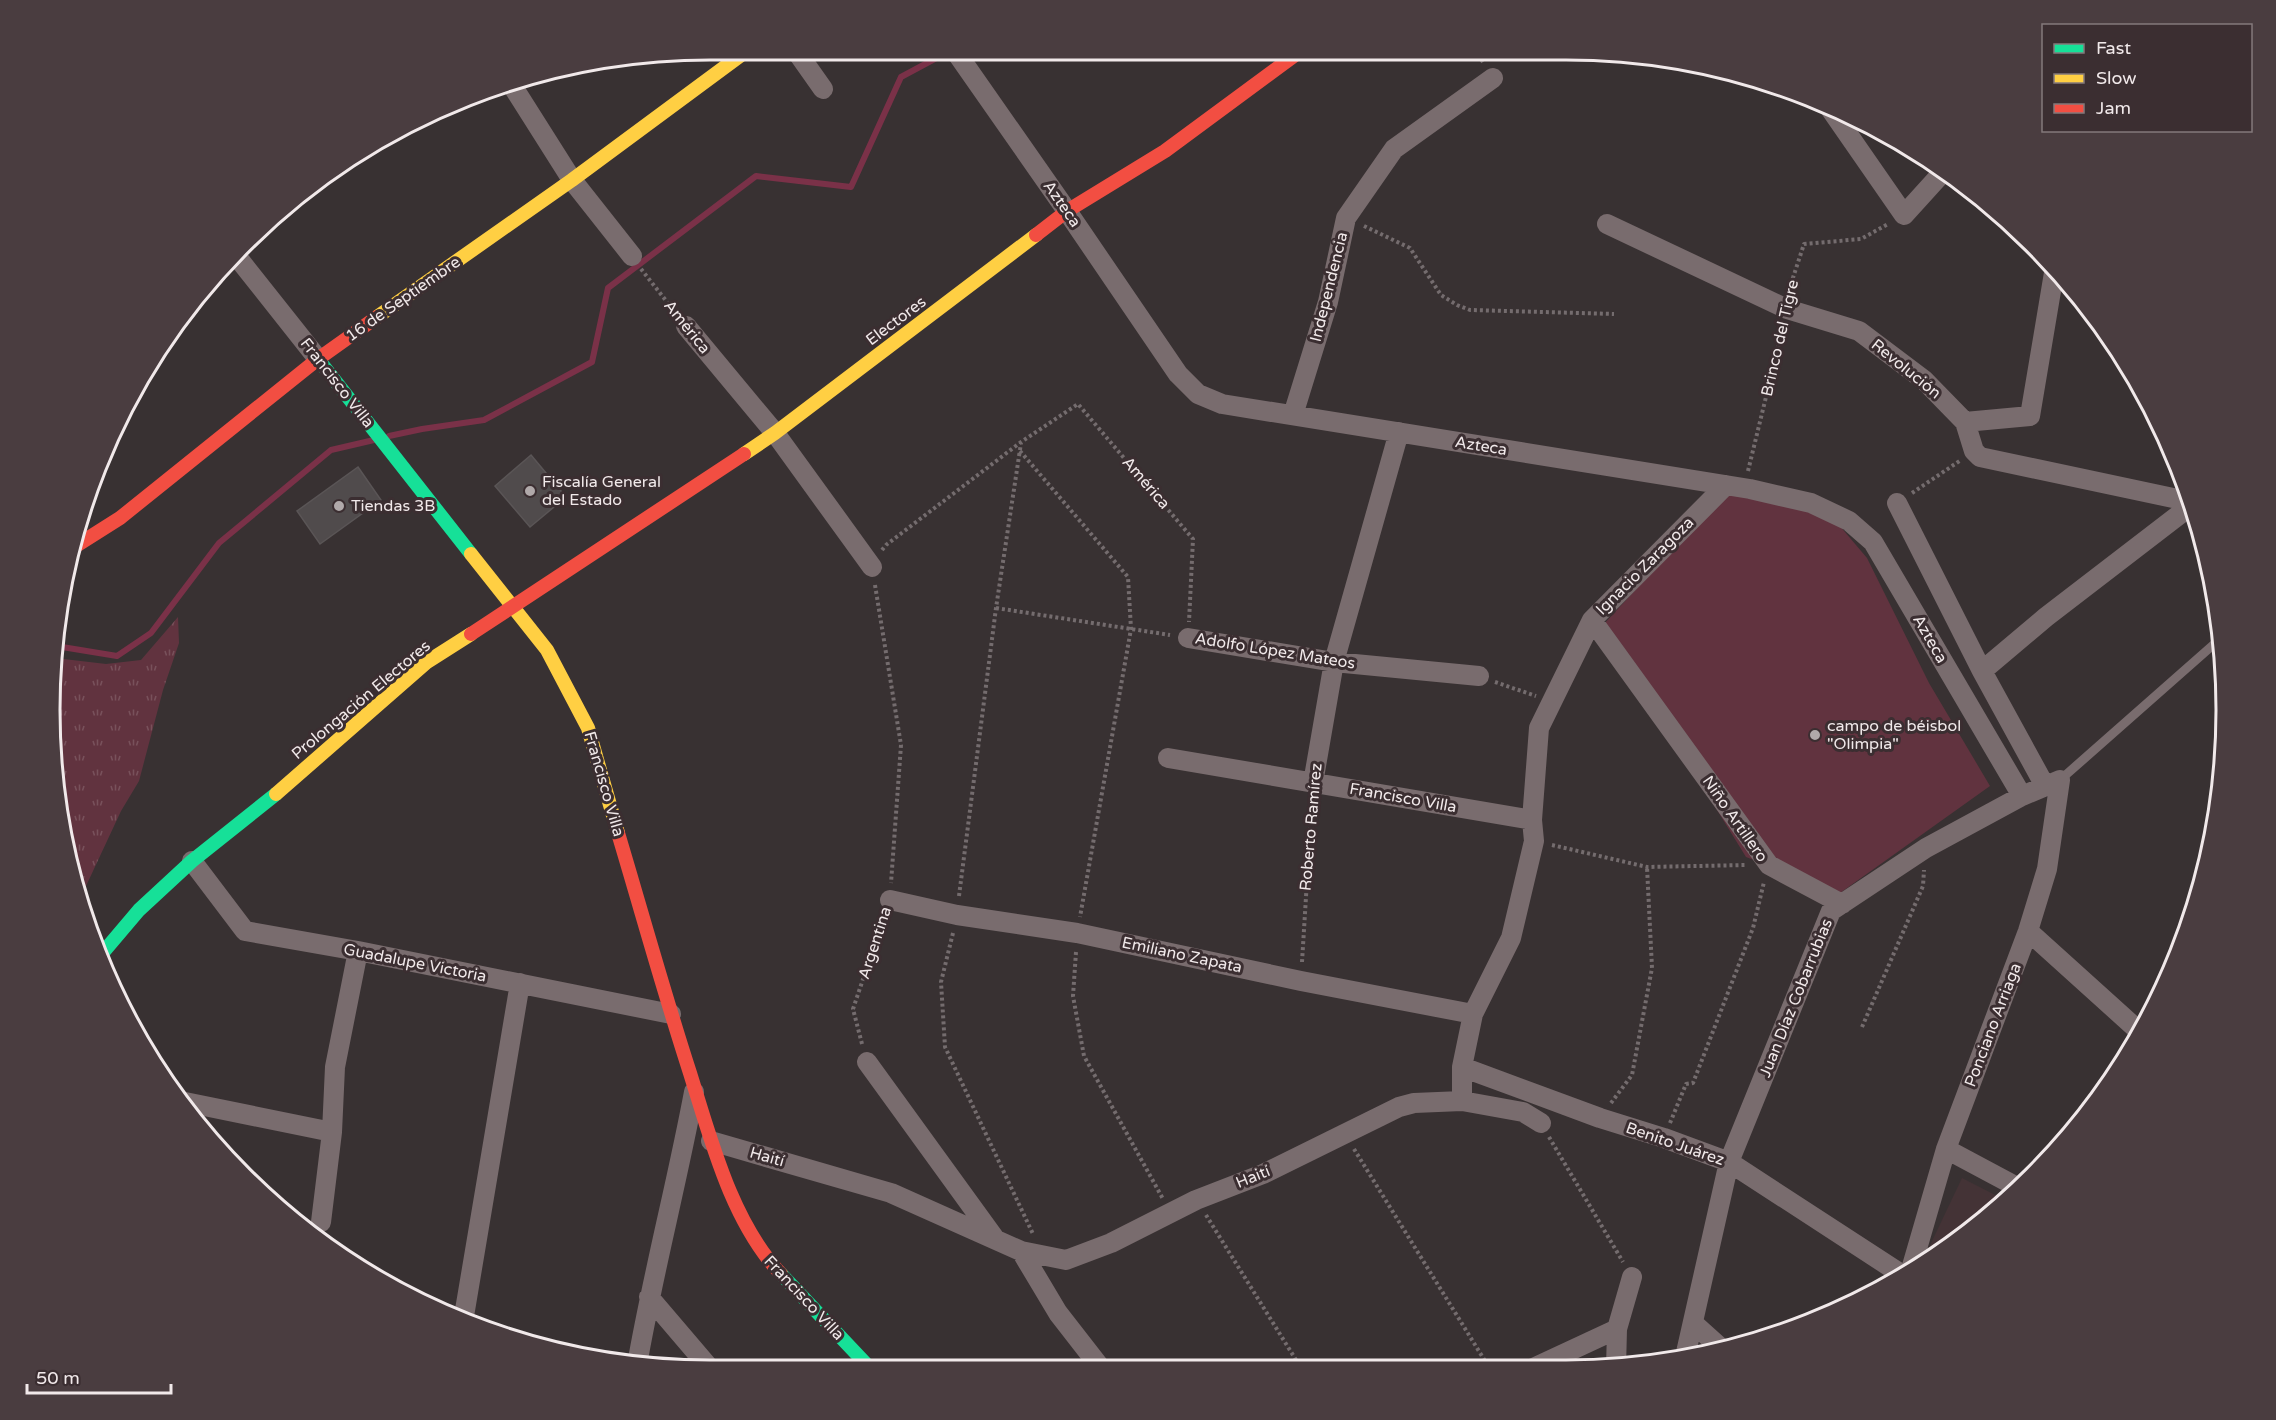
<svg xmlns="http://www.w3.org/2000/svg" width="2276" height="1420" viewBox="0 0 2276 1420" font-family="'Varela Round',sans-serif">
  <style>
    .built { fill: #443336 }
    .grass { fill: url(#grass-tufts) }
    .park { fill: #61333f }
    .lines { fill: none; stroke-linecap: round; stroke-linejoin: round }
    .stream { stroke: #7a3148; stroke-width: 6 }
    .building { fill: #504b4c; stroke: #5a5556; stroke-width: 1.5 }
    .path { stroke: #746c6e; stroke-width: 4; stroke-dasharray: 3 3; stroke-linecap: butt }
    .lane { stroke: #796c6e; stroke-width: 9 }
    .street { stroke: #796c6e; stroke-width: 20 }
    .fast { stroke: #16e098; stroke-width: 14 }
    .slow { stroke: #ffcf43; stroke-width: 14 }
    .jam { stroke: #f24e42; stroke-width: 14 }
    .poi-dot { fill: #b0a9aa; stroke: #3b2e31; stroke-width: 2 }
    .labels { text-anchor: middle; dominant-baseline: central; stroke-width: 6; stroke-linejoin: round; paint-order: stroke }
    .street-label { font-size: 16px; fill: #f1e9ea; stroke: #3b2e31 }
    .poi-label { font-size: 16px; fill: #f1e9ea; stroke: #3b2e31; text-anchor: start }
    .rim { fill: none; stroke: #f1e9ea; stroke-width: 3 }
  </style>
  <defs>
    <pattern id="grass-tufts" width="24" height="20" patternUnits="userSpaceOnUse" patternTransform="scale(1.5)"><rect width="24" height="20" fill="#61333f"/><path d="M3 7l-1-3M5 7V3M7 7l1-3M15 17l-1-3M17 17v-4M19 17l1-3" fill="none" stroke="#78515b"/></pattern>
  </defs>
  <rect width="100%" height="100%" fill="#383132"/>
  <path class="built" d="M 1962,1178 L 2007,1201 L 2001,1207 L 1924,1258 Z"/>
  <path class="grass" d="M 178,617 L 179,643 L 163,690 L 139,781 L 121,811 L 79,901 L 72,881 L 50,710 L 55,658 L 106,664 L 141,660 Z"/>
  <path class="park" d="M 1729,489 L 1793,502 L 1839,525 L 1867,558 L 1929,683 L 1990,786 L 1840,893 L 1746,857 L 1603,625 Z"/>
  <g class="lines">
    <path class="stream" d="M 389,436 L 422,429 L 484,420 L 592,362 L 608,288 L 756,176 L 851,187 L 901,77 L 942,55
      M 56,646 L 117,656 L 151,633 L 219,543 L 331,450 L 374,440"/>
  </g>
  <path class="building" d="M 531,455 L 566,497 L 530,527 L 495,486 Z
    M 358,467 L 381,500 L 320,544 L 297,511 Z"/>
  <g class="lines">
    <path class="path" d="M 1478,55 L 1483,62
      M 1364,226 L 1410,248 L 1441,295 L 1457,305 L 1470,310 L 1614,314
      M 641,269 L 675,312
      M 1789,290 L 1804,244 L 1861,239 L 1888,224
      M 1020,451 L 1128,577 L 1131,629 L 1080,917
      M 1748,471 L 1783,327
      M 1912,493 L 1961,460
      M 882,550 L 886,545 L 1021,442 L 1078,404 L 1193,539 L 1189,622
      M 875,585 L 901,745 L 891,883
      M 996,608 L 1170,635
      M 1495,682 L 1536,696
      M 1552,845 L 1647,867 L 1746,865
      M 959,896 L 996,608 L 1021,443
      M 953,933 L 941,982 L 945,1047 L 1033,1234
      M 1076,952 L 1073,996 L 1084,1056 L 1163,1199
      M 1302,962 L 1312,799
      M 1862,1027 L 1923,886 L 1924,870
      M 862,1044 L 853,1009 L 884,917
      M 1611,1103 L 1632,1075 L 1652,968 L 1647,867
      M 1670,1123 L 1686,1084 L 1693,1083 L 1753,928 L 1764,882
      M 1549,1137 L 1623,1262
      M 1354,1149 L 1490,1369
      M 1206,1215 L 1301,1368"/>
    <path class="lane" d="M 2060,780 L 2221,638"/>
    <path class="street" d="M 799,55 L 823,89
      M 958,55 L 1067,211 L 1178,374 L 1198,394 L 1222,404 L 1750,489 L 1811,503 L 1849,521 L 1873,542 L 2022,796
      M 510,82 L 572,180 L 632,256
      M 1827,104 L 1904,215 L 1943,172
      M 1607,224 L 1787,309 L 1859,331 L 1924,380 L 1965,422 L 1974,451 L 1980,457 L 2192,502
      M 234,253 L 318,359
      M 686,326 L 775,433 L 872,567
      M 1293,415 L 1328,302 L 1346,218 L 1394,149 L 1493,78
      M 1965,422 L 2030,416 L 2055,267
      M 1897,503 L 1982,671 L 2045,786
      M 1592,620 L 1769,865 L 1842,904
      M 1188,638 L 1334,662 L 1479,676
      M 1982,671 L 2046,617 L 2193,504
      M 1168,758 L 1532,820
      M 1313,783 L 1334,662 L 1399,432
      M 192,861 L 245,931 L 358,951 L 671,1014
      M 890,900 L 957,915 L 1077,933 L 1301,981 L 1473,1014
      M 2028,931 L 2140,1032
      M 867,1062 L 996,1240
      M 1462,1067 L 1600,1118 L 1664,1138 L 1729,1162 L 1901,1274
      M 180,1101 L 332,1132
      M 1462,1101 L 1462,1067 L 1473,1014 L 1511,938 L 1534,841 L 1532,820 L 1539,728 L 1592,620 L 1726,485
      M 711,1141 L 891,1193 L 1021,1251 L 1066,1260 L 1111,1243 L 1196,1200 L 1263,1174 L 1399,1107 L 1414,1103 L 1462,1101 L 1523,1112 L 1541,1123
      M 1946,1149 L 2019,1188
      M 321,1222 L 332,1132 L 335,1067 L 358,951
      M 1021,1251 L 1058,1313 L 1100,1367
      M 649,1297 L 707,1365
      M 463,1322 L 520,983
      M 1693,1323 L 1723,1350
      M 1685,1357 L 1729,1162 L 1831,911 L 1926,848 L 2022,796 L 2060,780 L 2047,869 L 2028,931 L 1946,1149 L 1912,1266
      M 637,1365 C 653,1273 677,1183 694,1092
      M 1616,1368 L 1617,1329 L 1632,1277
      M 1531,1369 L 1617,1329"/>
    <path class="fast" d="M 318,359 L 471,554
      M 100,956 L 139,910 L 192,861 L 276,794
      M 781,1274 L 868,1366"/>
    <path class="slow" d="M 377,317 L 572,180 L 741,55
      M 744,454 L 775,433 L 1036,235
      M 471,554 L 547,650 L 588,728 L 618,833
      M 276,794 L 427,662 L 471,634"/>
    <path class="jam" d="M 1036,235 L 1067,211 L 1165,151 L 1295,55
      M 71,549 L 120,518 L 318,359 L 377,317
      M 471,634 L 744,454
      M 618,833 C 642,913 664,993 690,1073 C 711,1140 732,1223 781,1274"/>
  </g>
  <g class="poi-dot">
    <circle cx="530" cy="491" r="6"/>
    <circle cx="339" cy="506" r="6"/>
    <circle cx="1815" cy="735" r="6"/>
  </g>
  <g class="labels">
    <g class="street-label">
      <text transform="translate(1062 204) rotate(55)">Azteca</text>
      <text transform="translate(1329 287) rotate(-76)">Independencia</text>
      <text transform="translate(403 299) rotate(-35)">16 de Septiembre</text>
      <text transform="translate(896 321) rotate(-37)">Electores</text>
      <text transform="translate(687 327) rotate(51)">América</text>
      <text transform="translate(1780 338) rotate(-77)">Brinco del Tigre</text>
      <text transform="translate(1906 369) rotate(39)">Revolución</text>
      <text transform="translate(337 383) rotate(52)">Francisco Villa</text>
      <text transform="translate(1481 446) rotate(9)">Azteca</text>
      <text transform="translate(1146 483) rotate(49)">América</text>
      <text transform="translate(1645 566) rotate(-45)">Ignacio Zaragoza</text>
      <text transform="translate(1930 639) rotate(60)">Azteca</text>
      <text transform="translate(1275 651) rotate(9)">Adolfo López Mateos</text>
      <text transform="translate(361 700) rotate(-40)">Prolongación Electores</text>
      <text transform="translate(604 784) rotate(74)">Francisco Villa</text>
      <text transform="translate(1403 798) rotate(10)">Francisco Villa</text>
      <text transform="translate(1735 819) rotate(55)">Niño Artillero</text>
      <text transform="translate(1311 827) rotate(-85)">Roberto Ramírez</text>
      <text transform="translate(875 943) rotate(-72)">Argentina</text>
      <text transform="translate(1182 955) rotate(12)">Emiliano Zapata</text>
      <text transform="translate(415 963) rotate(11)">Guadalupe Victoria</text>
      <text transform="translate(1796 998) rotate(-68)">Juan Díaz Cobarrubias</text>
      <text transform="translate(1993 1025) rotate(-69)">Ponciano Arriaga</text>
      <text transform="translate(1675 1144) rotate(19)">Benito Juárez</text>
      <text transform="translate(767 1157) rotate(16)">Haití</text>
      <text transform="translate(1253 1177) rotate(-22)">Haití</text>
      <text transform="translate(804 1298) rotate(47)">Francisco Villa</text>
    </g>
    <g class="poi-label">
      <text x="542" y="482">Fiscalía General<tspan x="542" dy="18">del Estado</tspan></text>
      <text x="351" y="506">Tiendas 3B</text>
      <text x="1827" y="726">campo de béisbol<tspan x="1827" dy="18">"Olimpia"</tspan></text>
    </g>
  </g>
  <path d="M0 0H2276V1420H0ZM710 60H1566A650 650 0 0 1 2216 710V710A650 650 0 0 1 1566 1360H710A650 650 0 0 1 60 710V710A650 650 0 0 1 710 60Z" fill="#4a3d40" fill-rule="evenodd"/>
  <path class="rim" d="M710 60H1566A650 650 0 0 1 2216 710V710A650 650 0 0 1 1566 1360H710A650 650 0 0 1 60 710V710A650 650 0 0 1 710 60Z"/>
  <rect x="2042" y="24" width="210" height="108" fill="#3b2e31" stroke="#84797b" stroke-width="1.5"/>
  <rect x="2054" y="44" width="30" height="9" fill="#16e098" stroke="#84797b" stroke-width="1.5"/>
  <text x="2096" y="54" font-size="18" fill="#f1e9ea">Fast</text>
  <rect x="2054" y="74" width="30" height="9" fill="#ffcf43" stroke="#84797b" stroke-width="1.5"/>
  <text x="2096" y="84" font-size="18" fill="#f1e9ea">Slow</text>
  <rect x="2054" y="104" width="30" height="9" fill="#f24e42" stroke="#84797b" stroke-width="1.5"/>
  <text x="2096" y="114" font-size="18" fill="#f1e9ea">Jam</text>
  <path d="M27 1384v9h144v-9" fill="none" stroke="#f1e9ea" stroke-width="3"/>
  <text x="36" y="1384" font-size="18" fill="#f1e9ea" stroke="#3b2e31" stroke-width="4.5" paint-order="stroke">50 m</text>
</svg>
